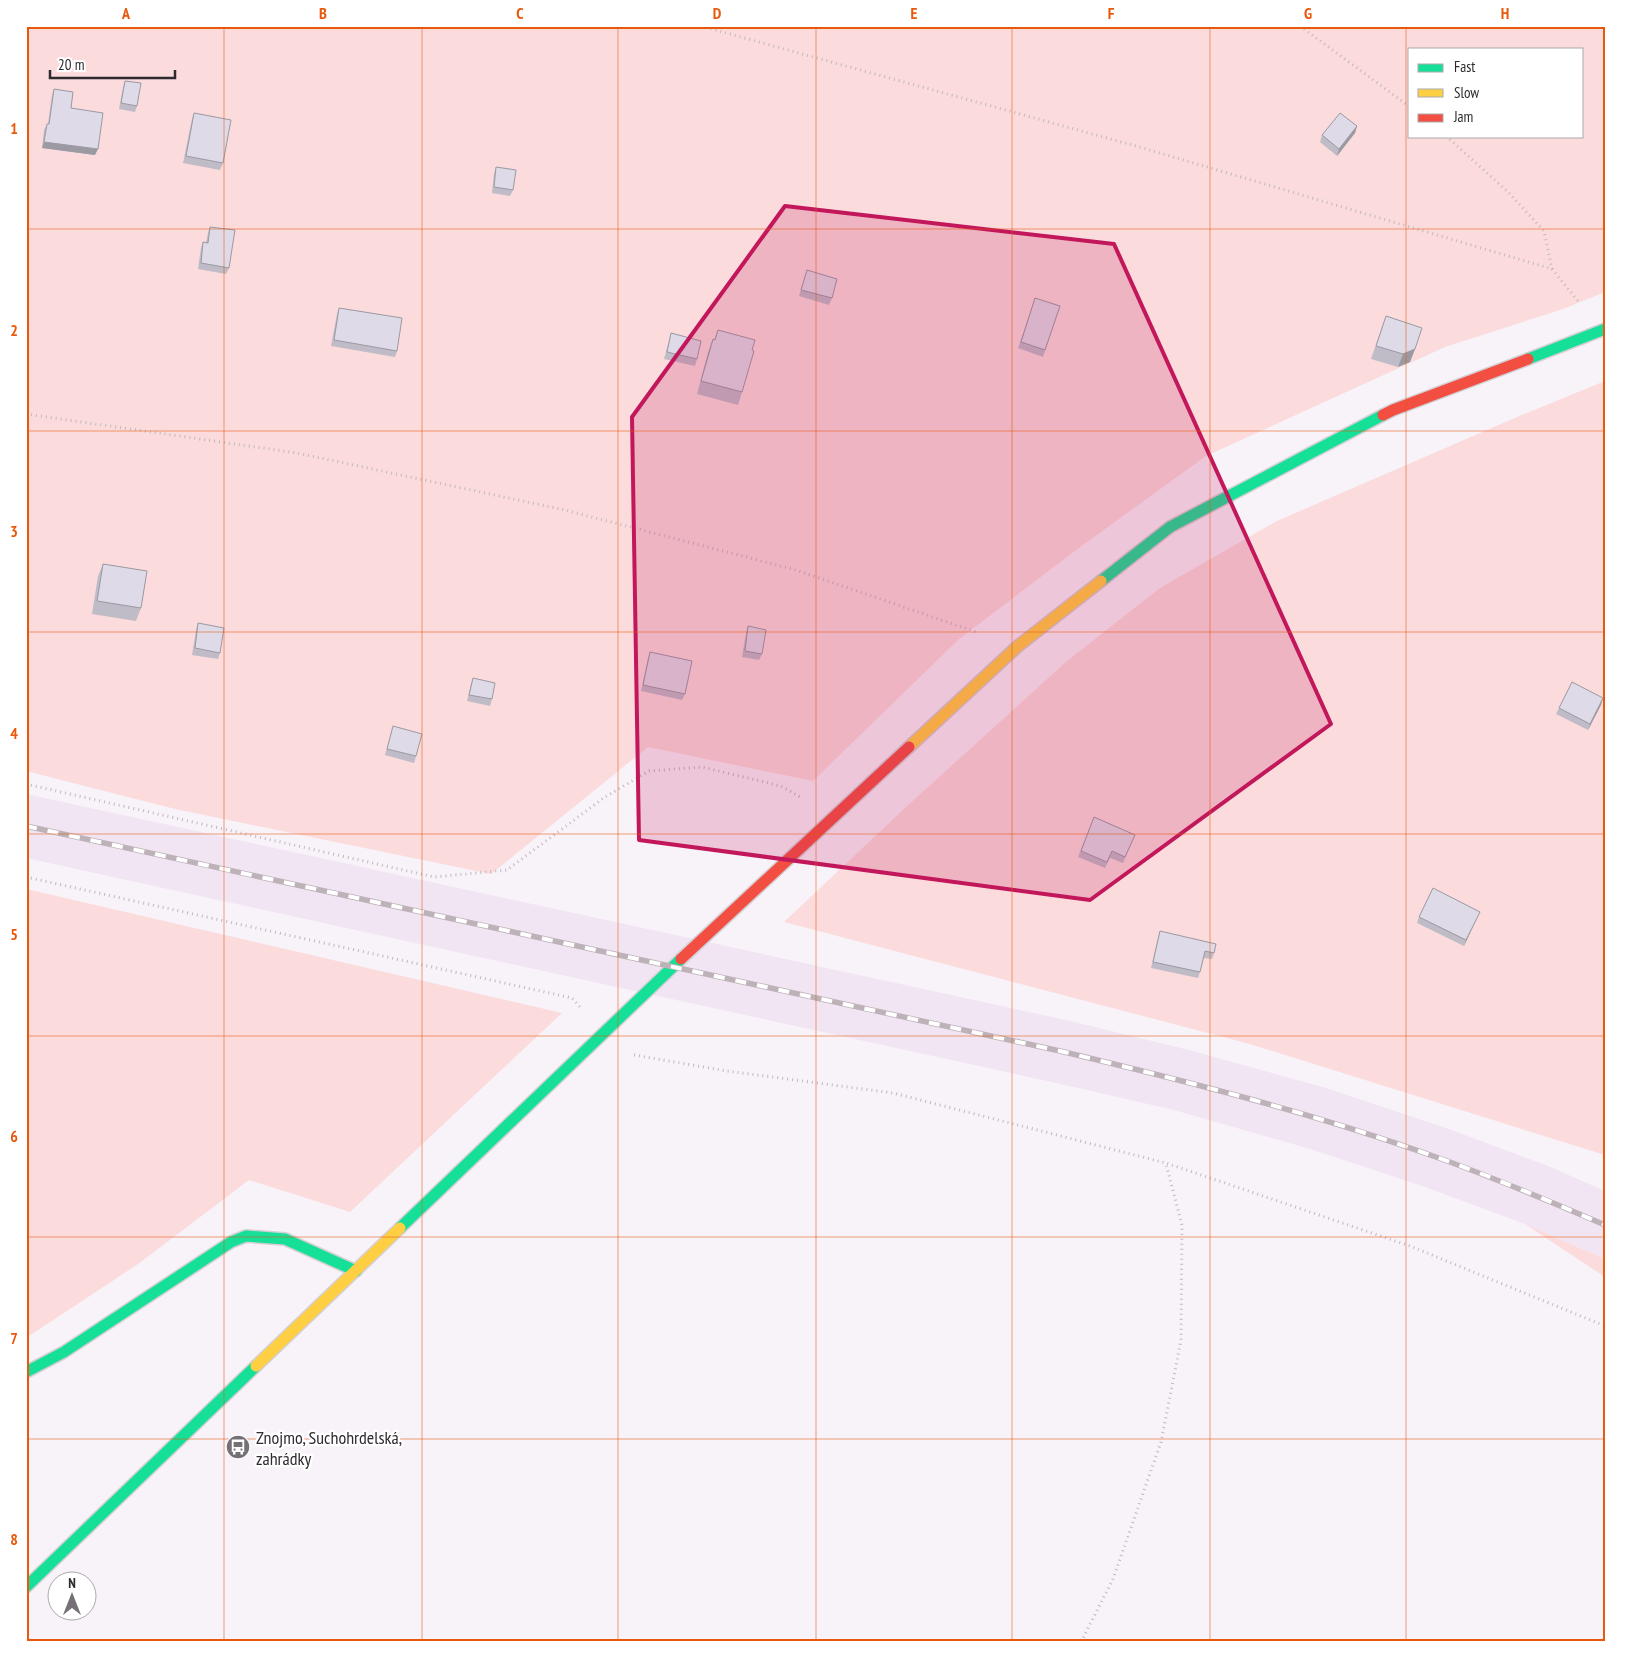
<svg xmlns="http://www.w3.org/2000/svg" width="1631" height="1668" viewBox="0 0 1631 1668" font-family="'PT Sans Narrow',sans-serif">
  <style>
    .built { fill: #f1e5f3 }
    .green { fill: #fbdbdc; fill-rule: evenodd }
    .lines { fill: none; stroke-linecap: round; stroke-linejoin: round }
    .fast-casing { stroke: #d3cfd4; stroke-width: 14 }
    .slow-casing { stroke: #d3cfd4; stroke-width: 14 }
    .jam-casing { stroke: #d3cfd4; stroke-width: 14 }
    .path { stroke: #c2b8be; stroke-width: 3; stroke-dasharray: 1 4; stroke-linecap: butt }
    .fast { stroke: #16e098; stroke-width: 11 }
    .slow { stroke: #ffcf43; stroke-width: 11 }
    .jam { stroke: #f24e42; stroke-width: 11 }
    .rail-casing { stroke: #bcb2b8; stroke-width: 5.5 }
    .rail { stroke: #fff; stroke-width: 4; stroke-dasharray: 11; stroke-linecap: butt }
    .wall { fill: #bfbbc7 }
    .shaded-wall { fill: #9b99a2 }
    .building { fill: #dedae7; stroke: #9b99a2 }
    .marked { fill: #c2185b; fill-opacity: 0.2; stroke: #c2185b; stroke-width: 4; stroke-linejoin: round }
    .grid { fill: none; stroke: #e8590c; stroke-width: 1; stroke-opacity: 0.55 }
    .labels { text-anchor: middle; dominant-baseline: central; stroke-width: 4.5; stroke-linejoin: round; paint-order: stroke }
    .poi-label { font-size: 18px; fill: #2e2a2f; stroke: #fff; text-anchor: start }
    .neatline { fill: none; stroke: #e8590c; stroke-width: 2 }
    .grid-label { font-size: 16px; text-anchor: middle; font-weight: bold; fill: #e8590c }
  </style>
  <rect width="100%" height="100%" fill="#f8f2f9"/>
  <path class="built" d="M 26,794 L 1066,1020 L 1189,1050 L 1326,1088 L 1446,1128 L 1548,1166 L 1605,1191 L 1605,1259 L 1525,1224 L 1425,1187 L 1307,1148 L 1174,1110 L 1052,1082 L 26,858 Z"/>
  <path class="green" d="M 26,26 L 1605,26 L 1605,292 L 1563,309 L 1445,347 L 1206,456 L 1072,553 L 958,640 L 813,781 L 648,747 L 491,874 L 175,809 L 26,771 ZM 1410,49 L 1582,49 L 1582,136 L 1410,136 Z
    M 1605,381 L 1605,1155 L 1250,1044 L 784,922 L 905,808 L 1067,661 L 1160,588 L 1277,521 L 1517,417 Z
    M 26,889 L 562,1013 L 350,1212 L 249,1180 L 138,1264 L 26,1338 Z
    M 1525,1224 L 1605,1259 L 1605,1277 Z"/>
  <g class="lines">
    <g class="fast-casing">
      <path id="fast" d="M 1528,359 L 1605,329
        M 1101,581 L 1170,527 L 1383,415
        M 400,1228 L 681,959
        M 26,1372 L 64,1352 L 231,1242 L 246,1236 L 285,1239 L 356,1271
        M 26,1587 L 256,1366"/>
    </g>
    <g class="slow-casing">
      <path id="slow" d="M 909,747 L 1018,646 L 1101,581
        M 256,1366 L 400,1228"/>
    </g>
    <g class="jam-casing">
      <path id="jam" d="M 1383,415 L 1393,410 L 1528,359
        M 681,959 L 909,747"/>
    </g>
    <path class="path" d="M 701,26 L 1143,148 L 1552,269 L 1578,301
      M 1300,26 L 1410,107
      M 1446,136 L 1507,191 L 1544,231 L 1552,269
      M 26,414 L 297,453 L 565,510 L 796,570 L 979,633
      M 26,784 L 434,877 L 507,870 L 605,797 L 649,771 L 702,767 L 781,786 L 802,798
      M 26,877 L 572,998 L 580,1007
      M 634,1055 L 727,1071 L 893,1093 L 1166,1163 L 1410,1246 L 1605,1326
      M 1081,1642 L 1113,1579 L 1161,1442 L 1181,1340 L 1182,1225 L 1166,1164"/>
    <use href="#fast" class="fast"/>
    <use href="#slow" class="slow"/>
    <use href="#jam" class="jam"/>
    <g class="rail-casing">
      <path id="rail" d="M 26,826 L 1060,1051 C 1186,1081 1313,1113 1436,1157 C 1493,1177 1549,1201 1605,1225"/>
    </g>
    <use href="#rail" class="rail"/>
  </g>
  <path class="wall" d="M 125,81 L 137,106 L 135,112 L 119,109 L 123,88 Z
    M 54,89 L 71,108 L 95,155 L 42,148 L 44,130 L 47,124 L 48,124 L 52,95 Z
    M 194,113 L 223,163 L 220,170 L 183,163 L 192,119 Z
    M 1357,126 L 1355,133 L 1337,156 L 1320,142 L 1322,135 Z
    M 496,167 L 513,190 L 510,196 L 492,193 L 494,174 Z
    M 210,227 L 229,268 L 226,274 L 198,269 L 201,248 L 203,242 L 206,242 L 208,233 Z
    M 807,270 L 832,298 L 829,305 L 799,296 Z
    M 1035,298 L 1060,306 L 1043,357 L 1018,348 Z
    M 339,308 L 397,351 L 395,357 L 331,346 L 337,314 Z
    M 1386,316 L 1415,349 L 1410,362 L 1398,367 L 1371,359 Z
    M 718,330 L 752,350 L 742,392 L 738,405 L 697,394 L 708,352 L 713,339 L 714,340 Z
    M 671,333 L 697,359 L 695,366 L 664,359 Z
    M 103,564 L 141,608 L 136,621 L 92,614 L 98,576 Z
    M 198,623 L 220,653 L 218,659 L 192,655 L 196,630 Z
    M 748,626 L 762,654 L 759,660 L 742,657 L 746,633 Z
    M 650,652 L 685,694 L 682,700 L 641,691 L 648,658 Z
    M 473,678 L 492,699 L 490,706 L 467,701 L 471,684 Z
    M 1603,698 L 1601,705 L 1588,730 L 1556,714 L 1559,708 Z
    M 393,726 L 416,756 L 414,763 L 385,755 Z
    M 1094,817 L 1135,835 L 1123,863 L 1110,858 L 1105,868 L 1078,857 Z
    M 1419,917 L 1477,918 L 1464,946 L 1417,923 Z
    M 1160,931 L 1214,953 L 1212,959 L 1204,958 L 1198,978 L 1151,968 L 1158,938 Z"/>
  <path class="shaded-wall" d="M 1357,126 L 1355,133 L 1337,156 L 1339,149 Z
    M 44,142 L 98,149 L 95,155 L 42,148 Z
    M 1415,349 L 1410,362 L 1398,367 L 1403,354 Z
    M 1603,698 L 1601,705 L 1588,730 L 1590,724 Z
    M 1480,912 L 1477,918 L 1464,946 L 1466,940 Z"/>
  <path class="building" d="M 125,81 L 141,83 L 137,106 L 121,103 Z
    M 54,89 L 73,92 L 71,108 L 103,113 L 98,149 L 44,142 L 47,124 L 49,124 Z
    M 194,113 L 231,120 L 223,163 L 186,156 Z
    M 1340,113 L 1357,126 L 1339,149 L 1322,135 Z
    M 496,167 L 516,170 L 513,190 L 494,187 Z
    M 210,227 L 235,230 L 229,268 L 201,263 L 203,242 L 208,243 Z
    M 807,270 L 837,279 L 832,298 L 801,290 Z
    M 1035,298 L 1060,306 L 1045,350 L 1021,342 Z
    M 339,308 L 402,318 L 397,351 L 334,340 Z
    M 1386,316 L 1422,328 L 1415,349 L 1403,354 L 1376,346 Z
    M 718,330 L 755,340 L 752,350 L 754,351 L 742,392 L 701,381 L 713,339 L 715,340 Z
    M 671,333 L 701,341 L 697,359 L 667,352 Z
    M 103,564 L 147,571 L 141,608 L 97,601 Z
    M 198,623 L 224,628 L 220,653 L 195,648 Z
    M 748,626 L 766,630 L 762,654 L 745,651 Z
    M 650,652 L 692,661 L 685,694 L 643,685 Z
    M 473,678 L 495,683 L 492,699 L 469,695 Z
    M 1572,682 L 1603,698 L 1590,724 L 1559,708 Z
    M 393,726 L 422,734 L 416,756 L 387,749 Z
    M 1094,817 L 1135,835 L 1125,857 L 1112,851 L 1107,862 L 1081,851 Z
    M 1433,888 L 1480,912 L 1466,940 L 1419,917 Z
    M 1160,931 L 1216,944 L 1214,953 L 1205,951 L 1200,972 L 1153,962 Z"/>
  <path class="marked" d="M 785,206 L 1114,244 L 1331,724 L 1090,900 L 639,840 L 632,417 Z"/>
  <path class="grid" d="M 224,26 L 224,1642M 422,26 L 422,1642M 618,26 L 618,1642M 816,26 L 816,1642M 1012,26 L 1012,1642M 1210,26 L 1210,1642M 1406,26 L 1406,1642M 26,229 L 1605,229M 26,431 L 1605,431M 26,632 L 1605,632M 26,834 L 1605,834M 26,1036 L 1605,1036M 26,1237 L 1605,1237M 26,1439 L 1605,1439"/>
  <defs>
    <g id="bus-disc" transform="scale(1.25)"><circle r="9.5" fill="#757076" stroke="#fff"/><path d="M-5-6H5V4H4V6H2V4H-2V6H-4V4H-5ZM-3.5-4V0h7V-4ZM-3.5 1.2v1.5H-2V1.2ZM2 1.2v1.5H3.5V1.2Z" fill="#fff"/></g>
  </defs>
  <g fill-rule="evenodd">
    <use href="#bus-disc" x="238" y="1447"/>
  </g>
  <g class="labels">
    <g class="poi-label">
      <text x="256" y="1437">Znojmo, Suchohrdelská,<tspan x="256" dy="21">zahrádky</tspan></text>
    </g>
  </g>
  <rect width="1631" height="1668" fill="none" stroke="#ffffff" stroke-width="55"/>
  <rect x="1408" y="48" width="175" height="90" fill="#ffffff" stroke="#abaaac"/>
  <rect x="1418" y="64" width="25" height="8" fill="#16e098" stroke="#abaaac"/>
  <text x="1454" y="72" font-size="15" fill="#2e2a2f">Fast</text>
  <rect x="1418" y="89" width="25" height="8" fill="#ffcf43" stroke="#abaaac"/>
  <text x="1454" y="98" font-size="15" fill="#2e2a2f">Slow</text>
  <rect x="1418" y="114" width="25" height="8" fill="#f24e42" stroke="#abaaac"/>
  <text x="1454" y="122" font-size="15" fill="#2e2a2f">Jam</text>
  <g transform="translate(72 1596)"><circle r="24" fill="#ffffff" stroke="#abaaac"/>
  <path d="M0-4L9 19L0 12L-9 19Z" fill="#757076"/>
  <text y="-8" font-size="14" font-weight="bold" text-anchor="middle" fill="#2e2a2f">N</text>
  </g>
  <path d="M50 70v8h125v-8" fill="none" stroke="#2e2a2f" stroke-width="2.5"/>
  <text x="58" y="70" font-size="15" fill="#2e2a2f" stroke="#ffffff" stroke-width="4" paint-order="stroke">20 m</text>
  <rect x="28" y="28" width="1576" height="1612" class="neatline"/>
  <g class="grid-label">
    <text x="126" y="19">A</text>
    <text x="323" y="19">B</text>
    <text x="520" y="19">C</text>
    <text x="717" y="19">D</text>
    <text x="914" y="19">E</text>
    <text x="1111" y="19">F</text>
    <text x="1308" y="19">G</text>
    <text x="1505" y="19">H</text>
    <text x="14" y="134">1</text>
    <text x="14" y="336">2</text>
    <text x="14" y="537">3</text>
    <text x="14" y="739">4</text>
    <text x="14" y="940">5</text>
    <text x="14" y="1142">6</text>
    <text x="14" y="1344">7</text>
    <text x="14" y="1545">8</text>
  </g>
</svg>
